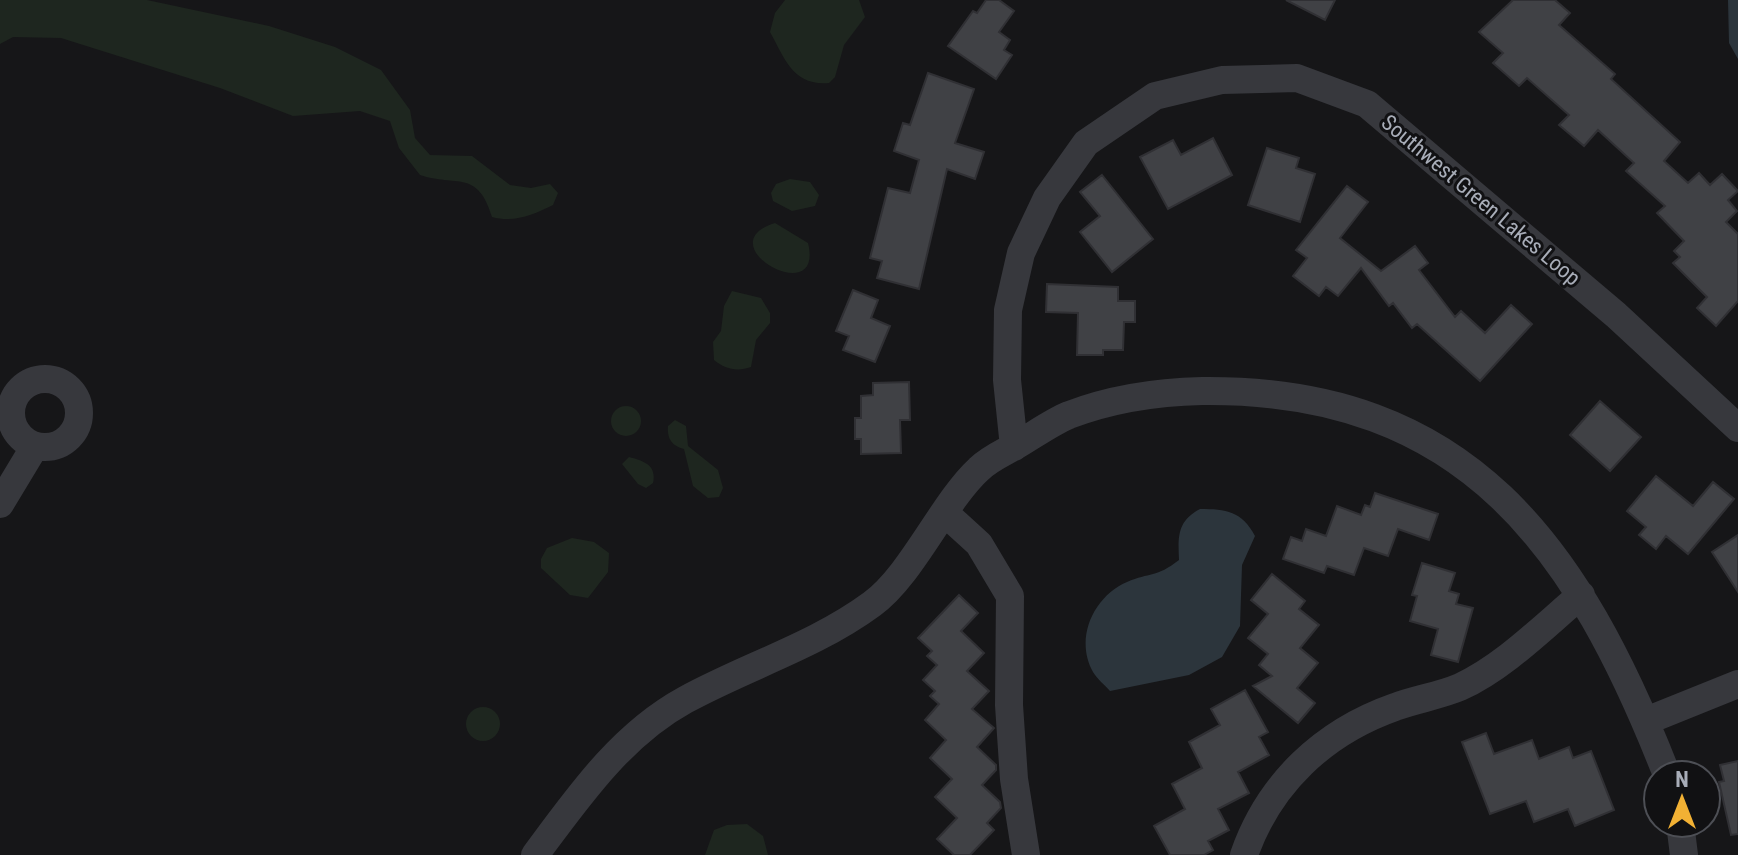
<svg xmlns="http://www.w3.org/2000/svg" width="1738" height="855" viewBox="0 0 1738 855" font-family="'Roboto Condensed',sans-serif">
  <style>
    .grass { fill: #1e261f }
    .water { fill: #2c353c }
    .building { fill: #404145; stroke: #303034; stroke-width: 2 }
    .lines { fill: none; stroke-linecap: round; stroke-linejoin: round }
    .minor { stroke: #37383d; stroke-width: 28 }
    .labels { text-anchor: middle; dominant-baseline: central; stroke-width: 6; stroke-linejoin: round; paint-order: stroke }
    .street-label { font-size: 22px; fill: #a8adb8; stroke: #111113 }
  </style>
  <rect width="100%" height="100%" fill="#161618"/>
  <path class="grass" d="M 0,0 L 147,0 L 269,26 L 335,47 L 381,70 L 410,110 L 415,138 L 430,155 L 472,156 L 510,185 L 531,188 L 550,184 L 558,193 L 553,205 C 533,215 514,223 492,217 C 478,169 456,187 420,175 L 399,148 L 390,121 L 360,111 L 293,116 L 220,88 L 61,38 L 13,37 L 0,44 Z
    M 785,0 L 859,0 L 865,17 L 844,45 L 835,77 L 829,83 C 793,86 785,59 770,32 L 775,13 Z
    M 790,179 L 810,182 L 819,195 L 815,206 L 792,211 L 773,201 L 771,193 L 776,184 Z
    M 775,223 L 808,243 C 825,311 705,245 775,223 Z
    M 732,291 L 761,298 L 770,313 L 770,323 L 756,340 L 751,367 C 737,372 725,369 714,360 L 713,342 L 721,331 L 724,306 Z
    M611 421a15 15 0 1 1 30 0a15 15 0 1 1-30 0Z
    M 675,420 L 686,426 L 688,446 L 718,470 L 723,488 L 719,497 L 708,498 L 693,486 L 684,449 C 671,446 667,438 668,426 Z
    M 629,457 C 644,461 657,465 653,483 L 646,488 L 638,484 L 622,464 Z
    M 572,538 L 594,542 L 609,553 L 608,572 L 588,598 L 570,595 L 541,568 L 541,559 L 547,548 Z
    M466 724a17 17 0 1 1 34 0a17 17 0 1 1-34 0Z
    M 747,824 L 763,836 L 768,855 L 705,855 L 714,830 L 727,825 Z"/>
  <path class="water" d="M 1728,0 L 1738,0 L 1738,59 L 1729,43 Z
    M 1200,509 C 1226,509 1242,511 1255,536 L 1242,565 L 1240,626 L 1222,657 L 1189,675 L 1110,691 C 1105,685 1097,679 1093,672 C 1074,638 1094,596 1127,582 C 1150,572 1156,578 1179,560 C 1178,537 1177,521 1200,509 Z"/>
  <path class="building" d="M 986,0 L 999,0 L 1014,11 L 999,32 L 1010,40 L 1004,50 L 1012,55 L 996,79 L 948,46 L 973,11 L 977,13 Z
    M 1286,0 L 1335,0 L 1325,20 Z
    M 1513,0 L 1555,0 L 1570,13 L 1559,25 L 1615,74 L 1611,79 L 1680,142 L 1664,161 L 1688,183 L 1699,173 L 1710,185 L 1722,174 L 1738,191 L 1728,200 L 1737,211 L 1726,222 L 1738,234 L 1738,301 L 1716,326 L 1697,308 L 1707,297 L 1673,263 L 1680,257 L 1674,251 L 1684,241 L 1657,213 L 1665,206 L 1626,171 L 1634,163 L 1598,130 L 1584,146 L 1559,125 L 1569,115 L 1527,78 L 1519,86 L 1493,63 L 1503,53 L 1479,32 Z
    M 928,73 L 974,89 L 955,143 L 984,152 L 975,179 L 947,169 L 919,289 L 877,278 L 882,261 L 870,258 L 888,188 L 910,193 L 919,160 L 894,151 L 903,123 L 910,125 Z
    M 1213,138 L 1232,175 L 1168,209 L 1140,157 L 1173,140 L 1181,155 Z
    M 1267,148 L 1299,158 L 1296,168 L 1315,174 L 1300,222 L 1248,205 Z
    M 1102,175 L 1153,239 L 1112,272 L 1080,232 L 1100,216 L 1080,192 Z
    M 1347,186 L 1368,202 L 1340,238 L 1381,271 L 1415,246 L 1428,263 L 1419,270 L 1455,317 L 1461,311 L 1485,333 L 1511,305 L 1532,324 L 1480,381 L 1417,324 L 1412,328 L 1393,303 L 1389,306 L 1361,268 L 1338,296 L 1326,287 L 1319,296 L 1293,276 L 1307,258 L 1296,250 Z
    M 1047,284 L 1118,287 L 1118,301 L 1135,301 L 1135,322 L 1124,322 L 1123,350 L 1103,350 L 1103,355 L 1077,355 L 1078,313 L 1046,312 Z
    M 853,290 L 878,300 L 871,318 L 890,326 L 875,362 L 843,350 L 849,336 L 836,331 Z
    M 909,382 L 910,420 L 900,420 L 901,453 L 861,454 L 861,439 L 855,439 L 855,418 L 861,418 L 861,396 L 873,395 L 873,383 Z
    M 1600,401 L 1641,437 L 1610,471 L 1570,435 Z
    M 1656,476 L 1693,506 L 1713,482 L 1734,499 L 1688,554 L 1666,536 L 1656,549 L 1639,535 L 1646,527 L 1627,511 Z
    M 1375,493 L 1438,514 L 1429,540 L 1398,529 L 1388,556 L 1364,548 L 1354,575 L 1327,566 L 1324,573 L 1283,559 L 1291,537 L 1302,541 L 1306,529 L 1326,536 L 1337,506 L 1361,515 L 1365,505 L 1370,507 Z
    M 1738,535 L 1738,592 L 1712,552 Z
    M 1422,563 L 1455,573 L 1449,591 L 1459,594 L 1456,604 L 1473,608 L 1458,662 L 1431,655 L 1438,629 L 1410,621 L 1417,596 L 1412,595 Z
    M 1272,574 L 1305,601 L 1299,609 L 1319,625 L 1300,648 L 1318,663 L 1297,688 L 1315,703 L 1298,723 L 1253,686 L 1272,676 L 1259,665 L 1268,654 L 1248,638 L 1268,614 L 1251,600 Z
    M 959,595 L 978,613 L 961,631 L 984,653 L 967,671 L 989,691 L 972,709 L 994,728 L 977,747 L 996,765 L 996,770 L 982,785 L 1000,802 L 1001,808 L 987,823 L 994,830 L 970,855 L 954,855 L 937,839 L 957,818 L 935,797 L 952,779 L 930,758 L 946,740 L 925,720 L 939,704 L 930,696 L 935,691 L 923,680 L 937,665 L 927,656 L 932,651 L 918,638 Z
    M 1245,690 L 1268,732 L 1259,737 L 1269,755 L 1238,772 L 1249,793 L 1218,809 L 1229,830 L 1208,841 L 1213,850 L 1204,855 L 1170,855 L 1154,826 L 1185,809 L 1172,784 L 1202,768 L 1189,742 L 1220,725 L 1211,709 Z
    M 1486,733 L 1494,754 L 1532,740 L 1539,759 L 1569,747 L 1573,758 L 1591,751 L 1614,810 L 1575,826 L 1568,809 L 1534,822 L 1526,801 L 1490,814 L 1462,742 Z
    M 1738,761 L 1738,834 L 1731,835 L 1719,782 L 1724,781 L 1720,765 Z"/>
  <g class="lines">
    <path class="minor" d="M11 413a34 34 0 1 1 68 0a34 34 0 1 1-68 0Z
      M 1014,447 L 1007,380 L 1008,310 L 1021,253 L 1047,198 L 1086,143 L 1155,96 L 1222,80 L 1297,78 L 1367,104 L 1616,315 L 1738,428
      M 0,504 L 35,446
      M 946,514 L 979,544 L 1010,596 L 1009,705 L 1014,779 L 1026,855
      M 1646,721 L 1738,684
      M 1680,823 L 1684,855
      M 535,855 C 578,797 621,735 685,700 C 747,666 815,646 872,604 C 912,575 943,502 979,469 C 989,459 1005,452 1017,445 C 1034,435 1052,422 1069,415 C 1111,399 1158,392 1202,391 C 1468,388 1578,548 1667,775
      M 1244,855 C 1269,783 1324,732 1395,707 C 1416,699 1439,696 1460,687 C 1504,667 1544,626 1581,595"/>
  </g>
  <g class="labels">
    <g class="street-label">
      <text transform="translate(1481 200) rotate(40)">Southwest Green Lakes Loop</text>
    </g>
  </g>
  <g transform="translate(1682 799)"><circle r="38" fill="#111113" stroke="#4d4f55" stroke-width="2"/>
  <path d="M0-6L14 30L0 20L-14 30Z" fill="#f2b134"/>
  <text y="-12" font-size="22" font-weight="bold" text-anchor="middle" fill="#a8adb8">N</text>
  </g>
</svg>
